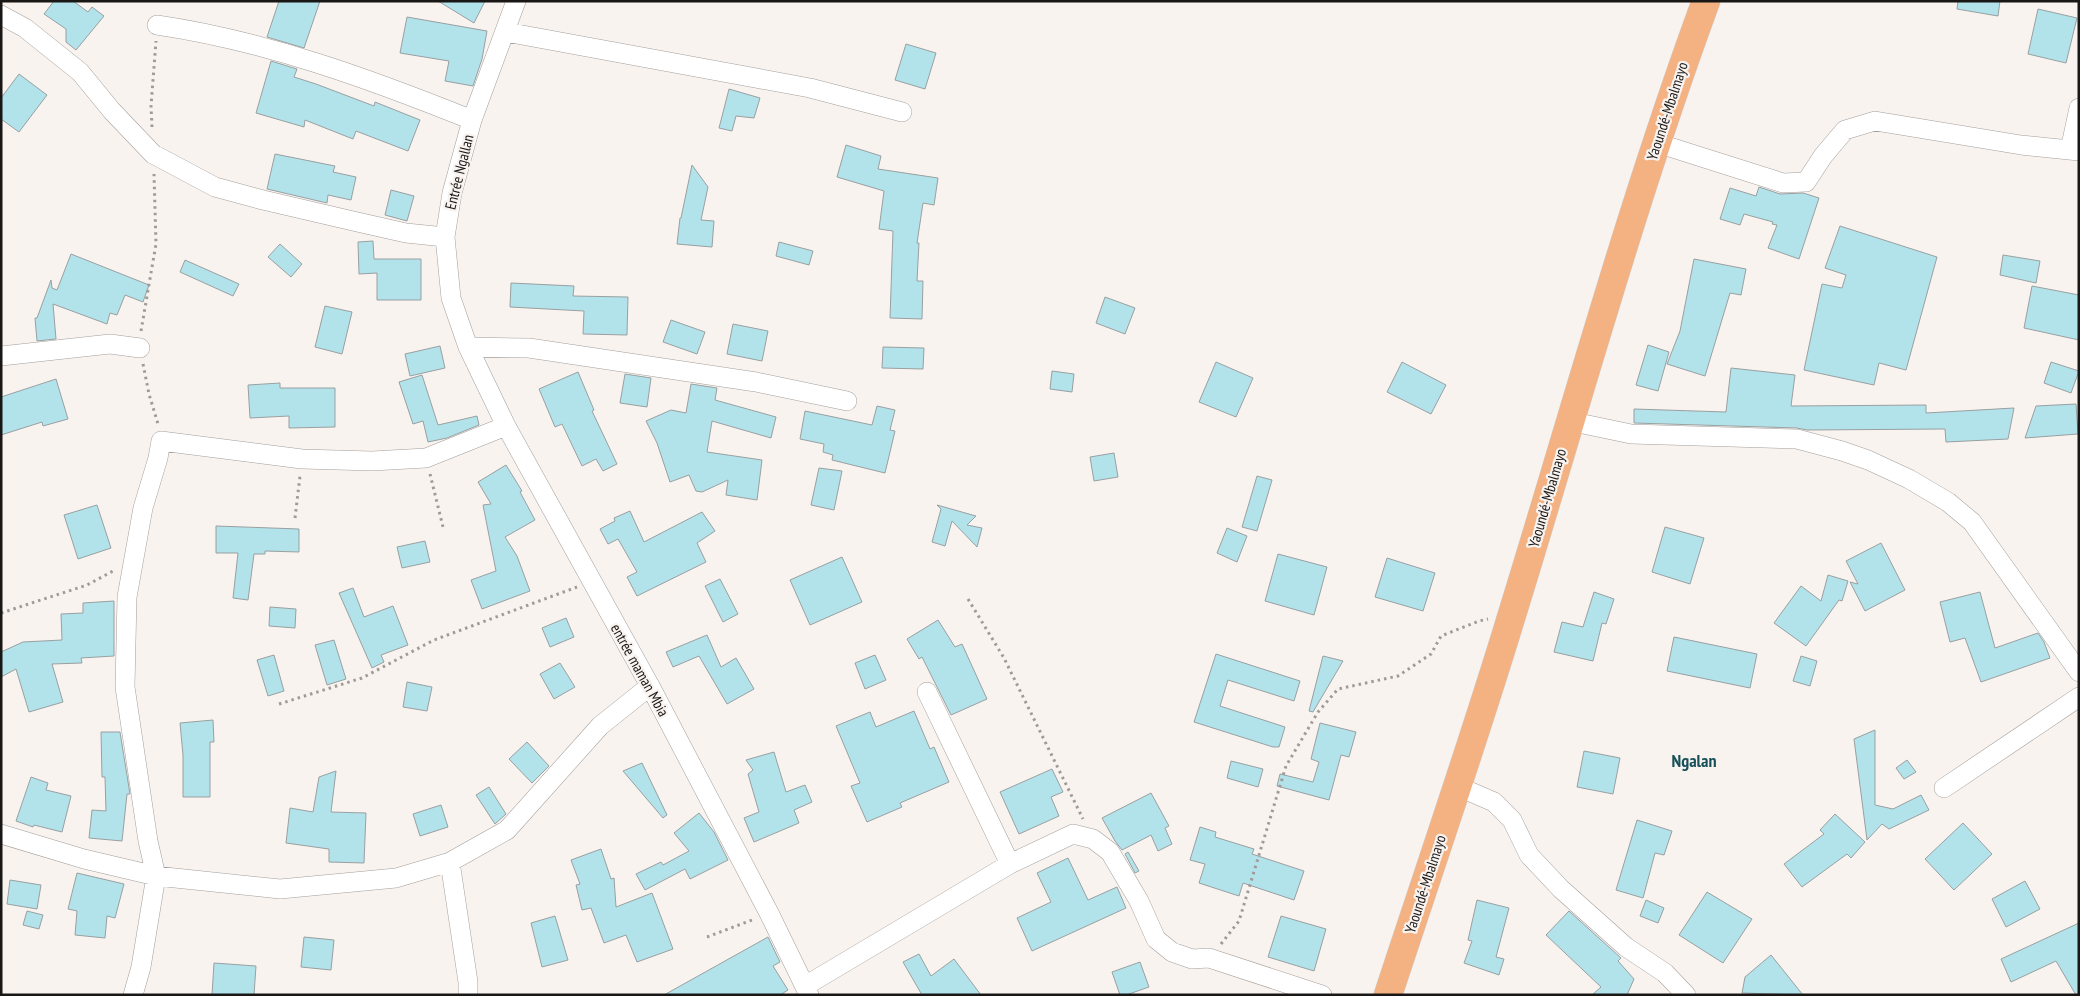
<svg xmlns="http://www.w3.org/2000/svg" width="2080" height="996" viewBox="0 0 2080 996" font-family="'PT Sans Narrow',sans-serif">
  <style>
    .building { fill: #b2e2ea; stroke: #99a0a1 }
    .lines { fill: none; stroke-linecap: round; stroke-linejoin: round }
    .street-casing { stroke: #a49f9c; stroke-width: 20 }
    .highway-casing { stroke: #d1d1d0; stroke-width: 29 }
    .path { stroke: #9f9b98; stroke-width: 3; stroke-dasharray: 2.5 4; stroke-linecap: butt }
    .street { stroke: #fff; stroke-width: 19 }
    .highway { stroke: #f4b181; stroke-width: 28 }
    .labels { text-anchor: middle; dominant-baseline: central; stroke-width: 4.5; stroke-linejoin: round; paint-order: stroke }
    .street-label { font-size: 15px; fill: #191716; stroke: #f9f3ef }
    .quarter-label { font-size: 18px; font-weight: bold; fill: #165159; stroke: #f9f3ef }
  </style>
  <rect width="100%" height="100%" fill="#f9f3ef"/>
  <path class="building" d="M 54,1 L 73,1 L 88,12 L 92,7 L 104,16 L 76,50 L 66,42 L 66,29 L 44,14 Z
    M 279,1 L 320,1 L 304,48 L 267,37 Z
    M 438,1 L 485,1 L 474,23 Z
    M 1958,1 L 2000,1 L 1998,16 L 1957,9 Z
    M 2038,9 L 2077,18 L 2066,63 L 2028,54 Z
    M 407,17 L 487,31 L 482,59 L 473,86 L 445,81 L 449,61 L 400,53 Z
    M 906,44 L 936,53 L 925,89 L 895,80 Z
    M 271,61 L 297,69 L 294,77 L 316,84 L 374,106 L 375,102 L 420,120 L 408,151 L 356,131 L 353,139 L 305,120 L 304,127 L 256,113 Z
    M 19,74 L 47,95 L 19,132 L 1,119 L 1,98 Z
    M 729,89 L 760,98 L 754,118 L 736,116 L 732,131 L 719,128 Z
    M 846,145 L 881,156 L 878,169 L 938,178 L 934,205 L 923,203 L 917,243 L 919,243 L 917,281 L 923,281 L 922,319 L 890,318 L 893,231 L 879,229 L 884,191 L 837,177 Z
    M 275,154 L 335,166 L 333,172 L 356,177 L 351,200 L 328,195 L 327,203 L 267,189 Z
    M 692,165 L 708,187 L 701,220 L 714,221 L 712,247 L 677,244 L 680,218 L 681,218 Z
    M 1759,187 L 1780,194 L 1803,193 L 1819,198 L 1799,259 L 1768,248 L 1777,225 L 1772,224 L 1773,222 L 1744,214 L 1740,225 L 1720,219 L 1730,188 L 1756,196 Z
    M 391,190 L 414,196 L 407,221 L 385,215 Z
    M 1840,226 L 1937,257 L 1906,370 L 1879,363 L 1874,385 L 1804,370 L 1822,284 L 1842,288 L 1846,275 L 1825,268 Z
    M 373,241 L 374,259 L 421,259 L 421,300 L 377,300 L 377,273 L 359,274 L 358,242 Z
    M 779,242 L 813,251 L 809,265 L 776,256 Z
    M 280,244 L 302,264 L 291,277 L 268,257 Z
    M 71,254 L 149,285 L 143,302 L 125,295 L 117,315 L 110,313 L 107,324 L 53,304 L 56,339 L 37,341 L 35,318 L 37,318 L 51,280 L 52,288 L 57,290 Z
    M 2003,255 L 2040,261 L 2036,283 L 2000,275 Z
    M 1694,259 L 1746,269 L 1741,295 L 1730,293 L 1705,376 L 1667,364 L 1680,331 Z
    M 185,260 L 239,284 L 233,296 L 180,272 Z
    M 511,283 L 574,286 L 573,296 L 628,297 L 627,335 L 583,334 L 584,311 L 510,307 Z
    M 2032,286 L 2079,295 L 2079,340 L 2024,328 Z
    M 1105,297 L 1135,308 L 1125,334 L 1096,323 Z
    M 325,306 L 352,312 L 342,354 L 315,347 Z
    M 671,320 L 705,332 L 697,354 L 663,342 Z
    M 733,324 L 768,331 L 762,361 L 727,354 Z
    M 1648,345 L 1669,352 L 1658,391 L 1636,385 Z
    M 440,346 L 445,368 L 410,376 L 405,354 Z
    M 883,347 L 924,348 L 923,369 L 882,368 Z
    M 1216,362 L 1253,378 L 1236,417 L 1199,402 Z
    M 1402,362 L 1446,385 L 1431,414 L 1387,392 Z
    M 2051,362 L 2079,371 L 2071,393 L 2044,383 Z
    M 1731,368 L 1795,375 L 1791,406 L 1926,405 L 1926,413 L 2014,408 L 2008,439 L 1946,442 L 1945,429 L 1807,430 L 1797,428 L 1634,423 L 1634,409 L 1726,412 Z
    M 1052,371 L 1074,374 L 1072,392 L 1050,389 Z
    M 578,372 L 594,410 L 592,411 L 617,464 L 603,471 L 596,459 L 582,466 L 562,424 L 555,427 L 539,389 Z
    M 625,374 L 651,378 L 647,407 L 620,403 Z
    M 422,375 L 438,425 L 477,416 L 479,425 L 447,438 L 428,442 L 423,421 L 413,424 L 399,382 Z
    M 56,379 L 68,419 L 43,426 L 42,422 L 1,435 L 1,397 Z
    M 280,383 L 280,388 L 335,388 L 335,427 L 289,428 L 289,416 L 250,418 L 248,385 Z
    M 691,384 L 717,388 L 715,400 L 776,417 L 771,438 L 712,421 L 707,452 L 762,460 L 757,500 L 726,495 L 728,480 L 702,492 L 696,491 L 689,475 L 670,482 L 657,443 L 646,421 L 671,410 L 686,413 Z
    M 2076,404 L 2078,434 L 2025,438 L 2036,406 Z
    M 877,406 L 895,410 L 890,430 L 895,431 L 885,473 L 832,460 L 833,455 L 823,452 L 824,444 L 800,439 L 805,411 L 872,425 Z
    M 1114,453 L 1118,477 L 1094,481 L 1090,457 Z
    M 506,465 L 522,491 L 520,492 L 535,520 L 505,537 L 517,556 L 530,591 L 482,609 L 471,580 L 496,571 L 483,505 L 491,504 L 478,482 Z
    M 819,468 L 842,471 L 834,510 L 811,505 Z
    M 1257,476 L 1272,480 L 1257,531 L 1242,527 Z
    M 97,505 L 111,548 L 78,559 L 64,515 Z
    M 937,505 L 976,516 L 967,525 L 982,528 L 977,547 L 952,521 L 945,546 L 932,542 L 941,509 Z
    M 630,511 L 644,542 L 702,512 L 715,531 L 697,543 L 706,562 L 637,596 L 627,577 L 637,572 L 618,539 L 608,544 L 600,529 L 615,521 L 614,518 Z
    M 216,526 L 299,529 L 299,552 L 265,551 L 265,554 L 254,554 L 248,600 L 233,598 L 238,553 L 216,553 Z
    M 1665,527 L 1704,538 L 1690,584 L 1652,572 Z
    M 1227,528 L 1247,536 L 1237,562 L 1217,553 Z
    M 425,541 L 430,562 L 402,568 L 397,547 Z
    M 1881,543 L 1905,590 L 1865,611 L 1850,582 L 1858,584 L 1846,561 Z
    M 1278,554 L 1327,567 L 1314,615 L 1265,601 Z
    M 842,557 L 862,602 L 810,625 L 790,580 Z
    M 1387,558 L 1435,573 L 1423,611 L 1375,597 Z
    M 1828,575 L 1848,581 L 1842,601 L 1839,600 L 1806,646 L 1774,623 L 1801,586 L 1821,601 Z
    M 720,579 L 738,614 L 723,622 L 705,586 Z
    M 353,588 L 364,617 L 393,606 L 408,645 L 381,655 L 384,662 L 372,668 L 339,593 Z
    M 1594,592 L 1614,599 L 1606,624 L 1602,623 L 1593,661 L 1554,652 L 1562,622 L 1583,627 Z
    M 1980,592 L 1995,648 L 2038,633 L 2044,642 L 2050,658 L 1981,682 L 1965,638 L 1950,642 L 1940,602 Z
    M 114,601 L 114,656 L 81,658 L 82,663 L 52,664 L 63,702 L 29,712 L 16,669 L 1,677 L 1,652 L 23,642 L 62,640 L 61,614 L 83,613 L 83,603 Z
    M 270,607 L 296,609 L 295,628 L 269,626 Z
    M 566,618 L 574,637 L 550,647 L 542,628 Z
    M 938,620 L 955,647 L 962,644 L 987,699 L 951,715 L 922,657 L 919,659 L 907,639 Z
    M 707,635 L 721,667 L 736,658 L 754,689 L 727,704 L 699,656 L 673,667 L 666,652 Z
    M 1674,637 L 1757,654 L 1750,688 L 1667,671 Z
    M 334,640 L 346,679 L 327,685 L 315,645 Z
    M 1216,654 L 1300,681 L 1294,701 L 1228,680 L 1220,706 L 1285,727 L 1279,747 L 1273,747 L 1194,722 Z
    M 274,655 L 284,691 L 268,696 L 257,660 Z
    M 875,655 L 886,680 L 865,689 L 855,663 Z
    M 1323,656 L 1343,661 L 1313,712 L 1309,711 Z
    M 1801,656 L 1817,661 L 1810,686 L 1793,681 Z
    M 560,663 L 575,687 L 554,699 L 540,674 Z
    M 407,682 L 432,687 L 427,711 L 403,707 Z
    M 914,711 L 930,749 L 934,747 L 949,782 L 900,803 L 902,807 L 867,822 L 851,786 L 860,783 L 836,726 L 870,712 L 876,727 Z
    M 213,720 L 214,742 L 210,742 L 210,797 L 183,797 L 183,755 L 180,723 Z
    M 1320,723 L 1356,732 L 1349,757 L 1341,755 L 1329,800 L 1277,786 L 1280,774 L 1313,782 L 1319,762 L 1311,759 Z
    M 1875,730 L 1875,805 L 1893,809 L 1921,795 L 1929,810 L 1889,829 L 1882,824 L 1867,840 L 1854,739 Z
    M 101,732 L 120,732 L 130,794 L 127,794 L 122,841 L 89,838 L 92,810 L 106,811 L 105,777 L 102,777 Z
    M 527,742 L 549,766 L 532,783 L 509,759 Z
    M 1584,751 L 1620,758 L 1613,794 L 1577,787 Z
    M 774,752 L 786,792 L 805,785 L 812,802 L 794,810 L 799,823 L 754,842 L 744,818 L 759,812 L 748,774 L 753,770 L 746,760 Z
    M 1907,760 L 1916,772 L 1904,779 L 1896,768 Z
    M 1231,761 L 1263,769 L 1258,787 L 1227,778 Z
    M 642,763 L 667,815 L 663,818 L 623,771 Z
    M 1052,769 L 1063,792 L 1051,797 L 1059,816 L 1019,834 L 1000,792 Z
    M 336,771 L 331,812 L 366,813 L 364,863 L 329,862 L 329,849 L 286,843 L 290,808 L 313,812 L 319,777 Z
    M 31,777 L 48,783 L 46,790 L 71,796 L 62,832 L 34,825 L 33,827 L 16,821 Z
    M 489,787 L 506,814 L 495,824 L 476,795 Z
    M 1151,793 L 1169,826 L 1165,828 L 1172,844 L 1158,851 L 1151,835 L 1122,850 L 1115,841 L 1102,818 Z
    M 441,805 L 448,827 L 420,836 L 413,814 Z
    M 699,813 L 714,832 L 728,860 L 690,879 L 685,869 L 645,890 L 636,874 L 661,862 L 663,865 L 689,851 L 674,833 Z
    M 1835,814 L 1865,842 L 1851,858 L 1847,854 L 1802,887 L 1784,864 L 1824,834 L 1820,830 Z
    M 1637,820 L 1672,831 L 1664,855 L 1655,853 L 1643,898 L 1616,890 Z
    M 1963,823 L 1992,854 L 1954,890 L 1925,859 Z
    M 1200,827 L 1216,832 L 1215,837 L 1254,849 L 1252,854 L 1304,871 L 1294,900 L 1243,883 L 1239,896 L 1199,883 L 1205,864 L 1190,860 Z
    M 601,849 L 611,879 L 614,878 L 616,907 L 652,893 L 673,949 L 637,962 L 626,935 L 604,943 L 591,908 L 582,910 L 576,885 L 580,884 L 571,860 Z
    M 1128,852 L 1139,871 L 1135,873 L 1125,854 Z
    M 1068,858 L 1088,900 L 1117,887 L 1126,908 L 1032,951 L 1017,918 L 1051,902 L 1037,873 Z
    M 77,873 L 124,884 L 115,918 L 107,916 L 105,938 L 75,935 L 77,911 L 68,909 Z
    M 10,880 L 41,885 L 37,909 L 7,904 Z
    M 2025,881 L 2040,909 L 2006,927 L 1992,899 Z
    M 1707,892 L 1752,919 L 1723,963 L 1679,935 Z
    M 1477,900 L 1509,908 L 1496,957 L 1504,959 L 1499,975 L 1464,963 L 1472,941 L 1468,940 Z
    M 1646,900 L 1664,908 L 1658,923 L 1640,916 Z
    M 27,911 L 43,915 L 39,929 L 23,925 Z
    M 1569,911 L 1621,958 L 1618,961 L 1634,979 L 1627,995 L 1592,995 L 1601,987 L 1546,935 Z
    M 555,916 L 568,960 L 542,967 L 531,923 Z
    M 1281,916 L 1326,929 L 1314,971 L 1268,957 Z
    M 2079,923 L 2079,995 L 2076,995 L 2056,961 L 2011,982 L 2001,959 Z
    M 304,937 L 334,940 L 331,970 L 301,967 Z
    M 768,937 L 780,962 L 773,966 L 788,990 L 780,995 L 664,995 Z
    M 919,954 L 931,976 L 954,959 L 981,995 L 922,995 L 903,962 Z
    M 1771,955 L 1803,995 L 1742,993 L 1745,977 Z
    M 1140,962 L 1149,987 L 1126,995 L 1120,995 L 1112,972 Z
    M 214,963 L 256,966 L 254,995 L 212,995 Z"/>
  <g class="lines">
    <g class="street-casing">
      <path id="street" d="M 516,1 L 472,120 L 452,193 L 445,237 L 451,298 L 468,347 L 506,426 L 650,686 L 769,913 L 809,995
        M 1,15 L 25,28 L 80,72 L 112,111 L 153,154 L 215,187 L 263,200 L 353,221 L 406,233 L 445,237
        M 157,25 C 266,41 370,79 472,120
        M 506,32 L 810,88 L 902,112
        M 1657,143 L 1783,183 L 1806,182 L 1823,156 L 1845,130 L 1875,121 L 2021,145 L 2079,151
        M 2070,150 L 2079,108
        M 468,347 L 529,348 L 756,382 L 847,401
        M 1,356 L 110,344 L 140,348
        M 1569,421 L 1631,434 L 1797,439 L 1842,451 L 1868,460 L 1909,479 L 1948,502 L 1972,522 L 2079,672
        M 927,692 L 1010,864
        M 1457,786 L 1494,802 L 1512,820 L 1529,855 L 1561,889 L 1626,947 L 1665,973 L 1686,995
        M 1944,788 L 2079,697
        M 1,834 L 84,859 L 156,876 L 280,889 L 396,878 L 450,862 L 507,830 L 600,726 L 650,686
        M 450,862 L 468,982 L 468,995
        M 805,986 L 1010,864 L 1073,834 L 1093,839 L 1110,852 L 1139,901 L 1156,939 L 1172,952 L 1192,959 L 1209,958 L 1322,995
        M 133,995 L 141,967 L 156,876 L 148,841 L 125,687 L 127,597 L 143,508 L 158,458 L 161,441 L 302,459 L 372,461 L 426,458 L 506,426"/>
    </g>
    <g class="highway-casing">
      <path id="highway" d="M 1388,995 C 1429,870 1472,746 1510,621 C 1574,414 1631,205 1706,1"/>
    </g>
    <path class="path" d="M 152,127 L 151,106 L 156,41
      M 141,331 L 156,244 L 154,174
      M 143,364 L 149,394 L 158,424
      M 430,474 L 443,527
      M 295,518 L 300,476
      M 968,599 L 1004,658 L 1083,819
      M 1,613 L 87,585 L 113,571
      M 279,704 L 362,678 L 434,640 L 577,587
      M 707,937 L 752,920
      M 1221,944 L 1239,921 L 1286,766 L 1318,712 L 1338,689 L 1398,676 L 1431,654 L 1441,636 L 1479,621 L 1488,619"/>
    <use href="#street" class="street"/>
    <use href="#highway" class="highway"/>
  </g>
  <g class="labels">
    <g class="street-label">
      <text transform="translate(1667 111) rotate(-72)">Yaoundé-Mbalmayo</text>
      <text transform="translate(459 172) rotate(-76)">Entrée Ngallan</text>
      <text transform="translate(1547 498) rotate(-74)">Yaoundé-Mbalmayo</text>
      <text transform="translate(640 670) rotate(61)">entrée maman Mbia</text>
      <text transform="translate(1425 884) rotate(-72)">Yaoundé-Mbalmayo</text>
    </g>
    <g class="quarter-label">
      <text x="1694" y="760">Ngalan</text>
    </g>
  </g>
  <rect width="2080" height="996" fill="none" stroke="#191716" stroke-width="5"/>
</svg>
